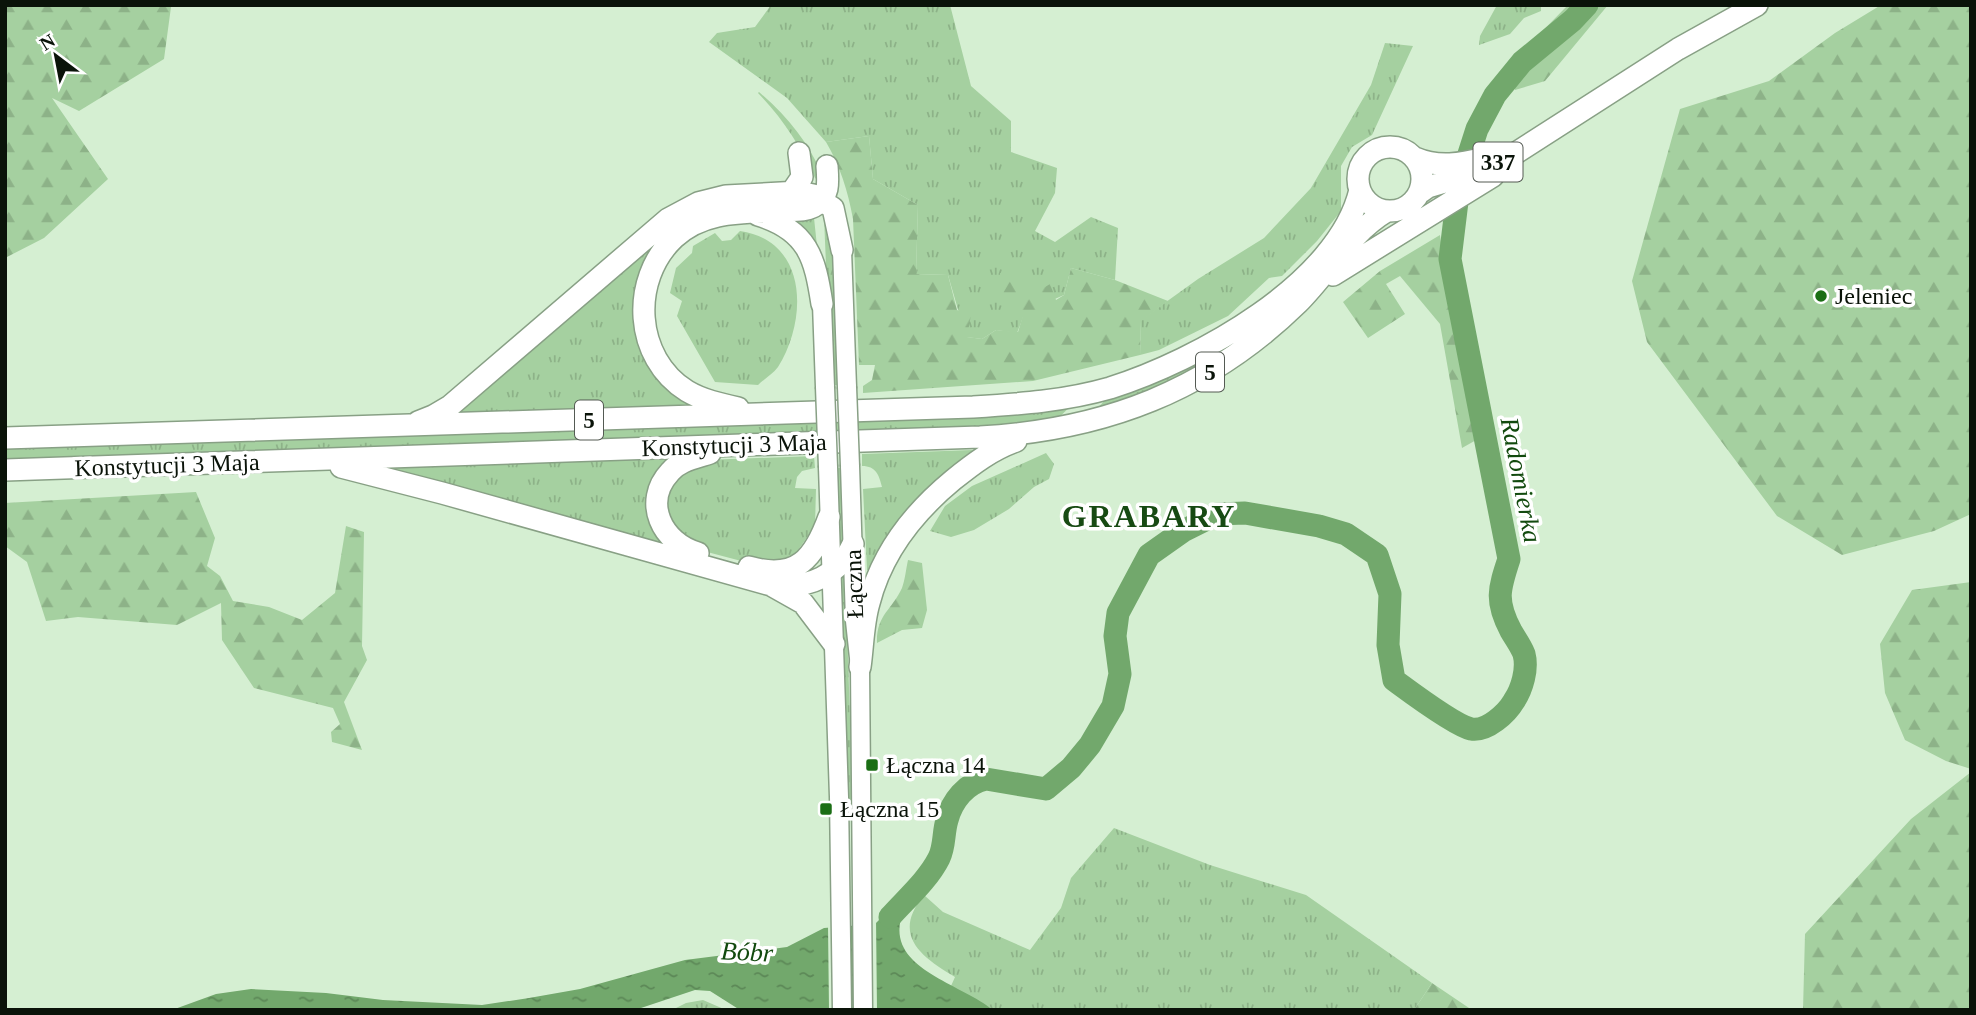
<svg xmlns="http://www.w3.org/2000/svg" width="1976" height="1015" viewBox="0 0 1976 1015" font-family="Georgia,serif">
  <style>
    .grass { fill: url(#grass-tufts) }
    .forest { fill: url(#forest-firs) }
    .water { fill: url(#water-ripples) }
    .pier { fill: #d5efd2 }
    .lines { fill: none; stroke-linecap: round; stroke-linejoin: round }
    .river { stroke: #72a86c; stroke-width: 23 }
    .secondary-casing { stroke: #88a085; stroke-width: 21 }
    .primary-casing { stroke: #88a085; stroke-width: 24 }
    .secondary { stroke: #fff; stroke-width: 18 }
    .primary { stroke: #fff; stroke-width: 21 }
    .secondary-bridge-casing { stroke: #88a085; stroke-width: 21; stroke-linecap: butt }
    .secondary-bridge { stroke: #fff; stroke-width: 18 }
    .poi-dot { fill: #1b6e15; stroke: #fff; stroke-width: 2.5 }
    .labels { text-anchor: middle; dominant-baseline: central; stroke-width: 7; stroke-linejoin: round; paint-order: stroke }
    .shield { fill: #fff; stroke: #545a53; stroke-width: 2 }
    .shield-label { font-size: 23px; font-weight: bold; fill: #0a1309 }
    .poi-label { font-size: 24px; fill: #0a1309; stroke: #fff; text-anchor: start }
    .street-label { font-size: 24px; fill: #0a1309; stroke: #fff }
    .water-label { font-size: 26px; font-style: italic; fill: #124a0e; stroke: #fff }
    .district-label { font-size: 32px; font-weight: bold; letter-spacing: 2px; fill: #174a13; stroke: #fff }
  </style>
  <defs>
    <pattern id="grass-tufts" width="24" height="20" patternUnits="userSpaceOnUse" patternTransform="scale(1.75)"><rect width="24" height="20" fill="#a5d0a0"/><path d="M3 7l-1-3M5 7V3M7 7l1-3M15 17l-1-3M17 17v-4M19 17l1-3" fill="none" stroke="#8db288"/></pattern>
    <pattern id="forest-firs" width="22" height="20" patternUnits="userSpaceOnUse" patternTransform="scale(1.75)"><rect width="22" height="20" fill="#a5d0a0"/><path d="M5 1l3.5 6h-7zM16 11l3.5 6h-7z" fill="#8db288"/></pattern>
    <pattern id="water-ripples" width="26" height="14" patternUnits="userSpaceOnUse" patternTransform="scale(1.75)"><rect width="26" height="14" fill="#72a86c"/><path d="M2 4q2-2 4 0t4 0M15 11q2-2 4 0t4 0" fill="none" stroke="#5c8857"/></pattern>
  </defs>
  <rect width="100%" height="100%" fill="#d5efd2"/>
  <path class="grass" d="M 771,5 L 950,5 L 971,86 L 1011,121 L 1011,152 L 1057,168 L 1055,193 L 1035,231 L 1055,242 L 1091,217 L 1118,228 L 1115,280 L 1071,268 L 1064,295 L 1025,312 L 1017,333 L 996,330 L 982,339 L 966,337 L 948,275 L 916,274 L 918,205 L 873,179 L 869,136 L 826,142 L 787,98 L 709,42 L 717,33 L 755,27 Z
    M 1497,5 L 1541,5 L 1541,11 L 1524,18 L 1510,34 L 1479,45 L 1480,36 Z
    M 1385,43 L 1413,46 L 1372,135 L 1352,147 L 1341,166 L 1341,211 L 1317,241 L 1282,276 L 1269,278 L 1228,316 L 1159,350 L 1140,355 L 1141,320 L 1198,279 L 1264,238 L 1311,188 L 1371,85 Z
    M 759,92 C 788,117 808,142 823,176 L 819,181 L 815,178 C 800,145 783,119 758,93 Z
    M 832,215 L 840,385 L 831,385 L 824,217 Z
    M 796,216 L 814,218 L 817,246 L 795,224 Z
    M 672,223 L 678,227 L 638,322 L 696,402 L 695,409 L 455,417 L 459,407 Z
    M 740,231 C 808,241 808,319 778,367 C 773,374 764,379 758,385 L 715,382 L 677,316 L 682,301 L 670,293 L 676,268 L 692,253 L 693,246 L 715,233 L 722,241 L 731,240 Z
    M 1286,302 L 1204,368 L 1091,415 L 1110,395 Z
    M 1073,404 L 1053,423 L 1039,426 L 5,463 L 5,445 Z
    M 972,450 L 975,452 L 874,572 L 867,570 L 863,489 L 882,487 C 879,475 876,466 862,466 L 862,454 Z
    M 1046,453 L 1054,464 L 1049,479 L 1034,487 L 1009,509 L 974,530 L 951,537 L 930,531 L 945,506 L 972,486 Z
    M 675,455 L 676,458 C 644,481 643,531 677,551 L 766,577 L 787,575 L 807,565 L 808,579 C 773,591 684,556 648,543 L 376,469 L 377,466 Z
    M 814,456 L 815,468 L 802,471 L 797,477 L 795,488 L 816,489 L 815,526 L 796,553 L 799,557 L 764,567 L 692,548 L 664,511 L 674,476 L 704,460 Z
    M 834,468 L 843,468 L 845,542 L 837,550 Z
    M 845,567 L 853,809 L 850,809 L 847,803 L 838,572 Z
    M 1114,828 L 1210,865 L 1306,895 L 1432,983 L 1414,1010 L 993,1010 L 951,986 L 955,977 C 921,957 891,935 924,895 L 943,912 L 1030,950 L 1061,908 L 1071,878 Z
    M 703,1000 L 726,1010 L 672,1010 L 686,1003 Z"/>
  <path class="forest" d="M 5,5 L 171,7 L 164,59 L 79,111 L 52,98 L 108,179 L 44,238 L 5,258 Z
    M 1568,5 L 1608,5 L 1545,81 L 1515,90 L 1506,68 Z
    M 1881,5 L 1971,5 L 1971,514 L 1934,531 L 1842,555 L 1777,516 L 1647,342 L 1632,281 L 1680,109 L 1769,81 L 1835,33 Z
    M 869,136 L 873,179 L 918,205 L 916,274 L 948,275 L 957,310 L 971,315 L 967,337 L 982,339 L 996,330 L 1018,332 L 1024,312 L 999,305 L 1000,273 L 1027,277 L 1032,295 L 1050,284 L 1056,300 L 1064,295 L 1071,268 L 1115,280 L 1168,301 L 1141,321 L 1140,355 L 1033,381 L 863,393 L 863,386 L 872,380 L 875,365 L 859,365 L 853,219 C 848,191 840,166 826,142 Z
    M 1440,235 L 1451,317 L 1478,439 L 1462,448 L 1440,324 L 1400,276 L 1386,284 L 1405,314 L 1368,338 L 1343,302 L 1380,271 Z
    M 196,492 L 215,538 L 207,566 L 220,576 L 233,601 L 269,607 L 302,620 L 335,593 L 346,526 L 364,532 L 362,646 L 367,660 L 344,702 L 362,750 L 332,742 L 331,732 L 340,724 L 333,708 L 254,688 L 222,640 L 221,603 L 177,625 L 78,617 L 46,621 L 27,562 L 5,546 L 5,503 Z
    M 908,560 L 922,563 L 927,610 L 922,628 L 902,630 L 877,643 C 876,615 892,610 902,588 C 905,580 906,569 908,560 Z
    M 1971,582 L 1971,769 L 1946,761 L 1905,740 L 1885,693 L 1880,644 L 1912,590 Z
    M 1971,772 L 1971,1010 L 1803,1010 L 1805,934 L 1911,819 Z
    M 1432,983 L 1472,1010 L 1414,1010 Z"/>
  <path class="water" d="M 906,893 L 911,897 C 868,965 956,980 993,1010 L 740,1010 L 710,991 L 695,990 L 635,1010 L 172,1010 L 216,994 L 251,989 L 326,993 L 383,1000 L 482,1005 L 529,998 L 580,989 L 685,960 L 787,947 L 824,928 L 875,924 Z"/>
  <path class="pier" d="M 876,919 L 877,1010 L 854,1010 L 852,923 Z
    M 850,923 L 851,1010 L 829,1010 L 828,925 Z"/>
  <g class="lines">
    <path class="river" d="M 890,917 C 906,899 928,880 939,858 C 945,846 943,833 947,820 C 952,801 966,783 986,779 L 1046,789 L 1071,768 L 1090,745 L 1113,706 L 1120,674 L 1115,636 L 1118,613 L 1149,555 L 1183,531 L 1217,514 L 1245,513 L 1319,526 L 1346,534 L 1377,555 L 1390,594 L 1388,645 L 1394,680 C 1409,691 1454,725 1471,729 C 1487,732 1507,713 1514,701 C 1522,689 1528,669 1524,654 C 1521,646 1515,638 1511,631 C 1495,601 1499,589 1509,559 L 1450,259 L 1459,185 L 1477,129 L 1495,95 L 1522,62 L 1573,20 L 1587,5"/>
    <g class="secondary-casing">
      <path id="secondary" d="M 842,250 L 847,387
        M 822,304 L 825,387
        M 850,466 L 855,621 L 860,667 L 863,1010
        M 828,467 L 839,797 L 842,1010"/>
    </g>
    <g class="primary-casing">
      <path id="primary" d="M1358 179a32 32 0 1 1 64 0a32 32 0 1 1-64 0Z
        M 1415,158 C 1438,168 1461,164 1485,158
        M 1421,192 L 1428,187 L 1475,173 L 1508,158 L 1678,49 L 1757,5
        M 791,193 L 802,177 L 799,153
        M 758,215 C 808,230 815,258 822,304
        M 1333,275 L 1493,176
        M 738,408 C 720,404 702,400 687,391 C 634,358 630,280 674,238 C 705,209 746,213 785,211 C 795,210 808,211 816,205 C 830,195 828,182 827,166
        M 418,422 L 433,416 L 450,406 L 668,219 L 698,203 L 726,196 L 799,192 L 813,195 L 833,208 L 842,250
        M 5,438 L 973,407 C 1020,404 1065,401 1110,388 C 1196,361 1338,284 1360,190
        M 341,467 L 442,493 L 771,585 L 803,603 L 834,644
        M 5,470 L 980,437 C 1104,430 1208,391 1298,303 C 1328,273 1350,233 1387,211
        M 698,553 C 662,543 642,502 670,472 C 680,460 696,458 710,453
        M 749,567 C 797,581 814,558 829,517
        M 776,585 C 808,589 840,575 853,544
        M 860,667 C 863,646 863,623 869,603 C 882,552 913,513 953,480 C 973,464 991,450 1016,441"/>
    </g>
    <use href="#secondary" class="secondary"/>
    <use href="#primary" class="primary"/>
    <g class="secondary-bridge-casing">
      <path id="secondary-bridge" d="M 825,387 L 828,467
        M 847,387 L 850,466"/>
    </g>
    <use href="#secondary-bridge" class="secondary-bridge"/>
  </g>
  <g class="poi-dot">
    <circle cx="1821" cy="296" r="7"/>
    <rect x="865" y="758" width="14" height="14" rx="3.5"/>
    <rect x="819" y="802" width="14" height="14" rx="3.5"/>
  </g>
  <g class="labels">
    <g class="shield">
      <rect x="1473.5" y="142.5" width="49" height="39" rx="5"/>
      <rect x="1196" y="352.5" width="28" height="39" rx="5"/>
      <rect x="575" y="400.5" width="28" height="39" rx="5"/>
    </g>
    <g class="shield-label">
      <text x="1498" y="162">337</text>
      <text x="1210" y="372">5</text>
      <text x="589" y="420">5</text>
    </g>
    <g class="poi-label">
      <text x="1835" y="296">Jeleniec</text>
      <text x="886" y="765">Łączna 14</text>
      <text x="840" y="809">Łączna 15</text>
    </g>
    <g class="street-label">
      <text transform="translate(734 445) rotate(-2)">Konstytucji 3 Maja</text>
      <text transform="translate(167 465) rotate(-2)">Konstytucji 3 Maja</text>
      <text transform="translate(854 584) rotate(-92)">Łączna</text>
    </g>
    <g class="water-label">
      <text transform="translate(1521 480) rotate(79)">Radomierka</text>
      <text transform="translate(747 952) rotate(3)">Bóbr</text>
    </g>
    <g class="district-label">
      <text x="1149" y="516">GRABARY</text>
    </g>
  </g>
  <rect width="1976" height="1015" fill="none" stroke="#0a1309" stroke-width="14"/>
  <g transform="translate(56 56) rotate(328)" stroke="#ffffff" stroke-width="5" paint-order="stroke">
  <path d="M0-5L12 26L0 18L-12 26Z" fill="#0a1309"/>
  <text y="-10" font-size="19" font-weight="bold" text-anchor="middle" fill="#0a1309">N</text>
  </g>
</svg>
